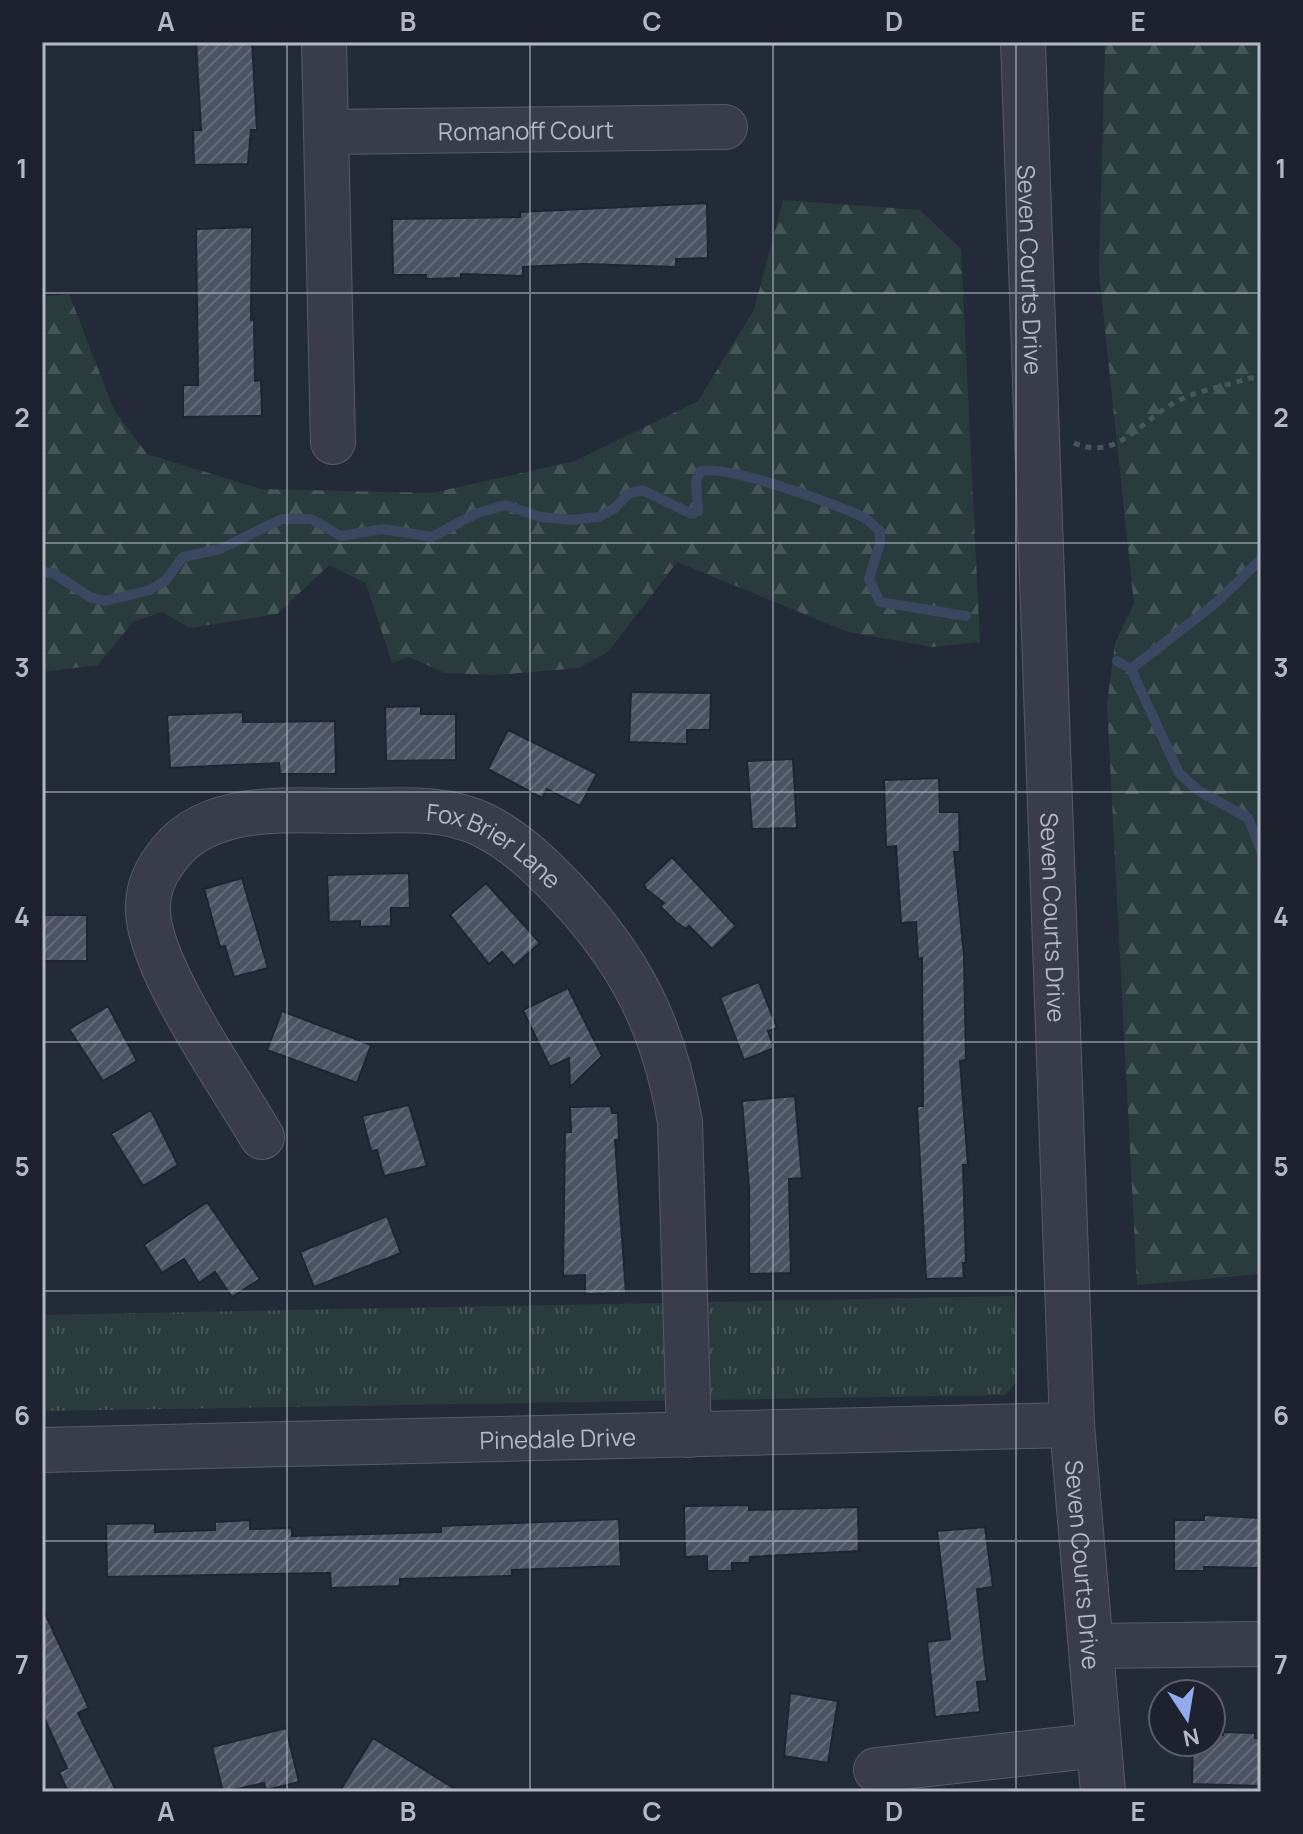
<svg xmlns="http://www.w3.org/2000/svg" width="1303" height="1834" viewBox="0 0 1303 1834" font-family="Manrope,sans-serif">
  <style>
    .grass { fill: url(#grass-tufts) }
    .forest { fill: url(#forest-firs) }
    .lines { fill: none; stroke-linecap: round; stroke-linejoin: round }
    .stream { stroke: #3b4760; stroke-width: 10 }
    .building { fill: url(#building-hatch); stroke: #1f2430; stroke-width: 2 }
    .minor-casing { stroke: #565b67; stroke-width: 46 }
    .path { stroke: #48565b; stroke-width: 5; stroke-dasharray: 6 6; stroke-linecap: butt }
    .minor { stroke: #383d49; stroke-width: 44 }
    .grid { fill: none; stroke: #b3b8c5; stroke-width: 2; stroke-opacity: 0.55 }
    .labels { text-anchor: middle; dominant-baseline: central; stroke-width: 7; stroke-linejoin: round; paint-order: stroke }
    .street-label { font-size: 24px; fill: #b3b8c5; stroke: #1d222e }
    .neatline { fill: none; stroke: #b3b8c5; stroke-width: 3 }
    .grid-label { font-size: 26px; text-anchor: middle; font-weight: bold; fill: #b3b8c5 }
  </style>
  <defs>
    <pattern id="grass-tufts" width="24" height="20" patternUnits="userSpaceOnUse" patternTransform="scale(2)"><rect width="24" height="20" fill="#2a3b3d"/><path d="M3 7l-1-3M5 7V3M7 7l1-3M15 17l-1-3M17 17v-4M19 17l1-3" fill="none" stroke="#465558"/></pattern>
    <pattern id="forest-firs" width="22" height="20" patternUnits="userSpaceOnUse" patternTransform="scale(2)"><rect width="22" height="20" fill="#2a3b3d"/><path d="M5 1l3.5 6h-7zM16 11l3.5 6h-7z" fill="#465558"/></pattern>
    <pattern id="building-hatch" width="6" height="6" patternUnits="userSpaceOnUse" patternTransform="scale(2)"><rect width="6" height="6" fill="#4b5262"/><path d="M-1 1l2-2M0 6l6-6M5 7l2-2" fill="none" stroke="#636977"/></pattern>
  </defs>
  <rect width="100%" height="100%" fill="#242b38"/>
  <path class="grass" d="M 1014,1296 L 1017,1381 L 1006,1395 L 42,1411 L 42,1315 Z"/>
  <path class="forest" d="M 1105,42 L 1261,42 L 1261,1274 L 1137,1285 L 1107,704 L 1115,643 L 1134,604 L 1099,273 Z
    M 783,200 L 920,210 L 961,249 L 980,642 L 932,647 L 848,632 L 677,562 L 608,652 L 579,668 L 495,675 L 445,673 L 409,657 L 392,663 L 366,583 L 329,565 L 277,614 L 190,628 L 162,612 L 133,622 L 98,665 L 42,672 L 42,297 L 69,294 L 114,410 L 147,454 L 261,489 L 432,493 L 575,461 L 698,401 L 754,310 Z"/>
  <g class="lines">
    <path class="stream" d="M 42,572 L 53,573 L 90,597 L 105,601 L 150,590 L 166,580 L 183,557 L 220,549 L 282,519 L 311,519 L 341,536 L 383,529 L 432,537 L 475,514 L 505,505 L 540,517 L 572,520 L 598,517 L 615,508 L 628,494 L 642,490 L 692,514 L 698,511 L 696,481 L 700,472 C 721,462 835,504 861,516 C 868,519 874,526 880,531 L 880,543 L 869,579 L 880,602 L 966,616
      M 1117,661 L 1131,669 L 1179,773 L 1199,791 L 1248,818 L 1261,850
      M 1131,669 L 1217,602 L 1261,559"/>
  </g>
  <path class="building" d="M 196,42 L 252,42 L 257,130 L 251,130 L 248,164 L 194,165 L 193,130 L 201,130 Z
    M 707,203 L 708,258 L 676,259 L 676,267 L 584,264 L 523,267 L 523,276 L 461,274 L 461,278 L 426,279 L 426,275 L 393,275 L 392,219 L 520,217 L 520,212 Z
    M 252,227 L 251,320 L 254,319 L 255,381 L 261,380 L 262,416 L 183,417 L 183,385 L 198,385 L 196,229 Z
    M 631,692 L 711,693 L 710,730 L 687,730 L 687,744 L 629,742 Z
    M 421,706 L 421,714 L 456,714 L 456,760 L 386,761 L 385,707 Z
    M 243,712 L 243,722 L 335,721 L 336,774 L 280,774 L 279,763 L 170,768 L 167,715 Z
    M 508,730 L 597,774 L 580,806 L 547,789 L 542,798 L 488,769 Z
    M 793,759 L 797,828 L 752,829 L 747,761 Z
    M 939,778 L 940,812 L 959,812 L 960,852 L 954,852 L 964,956 L 966,1060 L 960,1061 L 968,1165 L 963,1165 L 966,1263 L 963,1263 L 964,1278 L 926,1279 L 917,1106 L 923,1106 L 922,958 L 918,959 L 916,922 L 901,923 L 896,846 L 886,847 L 884,780 Z
    M 672,857 L 736,926 L 712,949 L 689,926 L 686,929 L 677,923 L 660,906 L 664,903 L 646,889 L 644,884 Z
    M 409,873 L 410,908 L 391,908 L 391,926 L 360,927 L 360,921 L 329,922 L 327,875 Z
    M 242,878 L 268,968 L 234,977 L 225,946 L 220,947 L 204,889 Z
    M 486,883 L 540,943 L 514,966 L 502,952 L 489,964 L 450,915 Z
    M 44,915 L 87,915 L 87,961 L 44,961 Z
    M 759,982 L 777,1028 L 768,1031 L 774,1048 L 744,1060 L 720,997 Z
    M 566,984 L 602,1056 L 570,1087 L 569,1058 L 550,1067 L 523,1010 L 566,989 Z
    M 108,1006 L 137,1061 L 103,1081 L 69,1029 Z
    M 282,1011 L 371,1045 L 357,1083 L 267,1050 Z
    M 795,1096 L 802,1178 L 789,1179 L 791,1273 L 749,1274 L 749,1188 L 742,1101 Z
    M 409,1105 L 427,1166 L 384,1176 L 377,1150 L 371,1151 L 362,1116 Z
    M 611,1106 L 612,1113 L 618,1113 L 619,1140 L 615,1140 L 626,1293 L 585,1294 L 585,1275 L 563,1276 L 565,1132 L 571,1132 L 570,1107 Z
    M 151,1110 L 178,1165 L 143,1186 L 111,1134 Z
    M 207,1202 L 260,1279 L 232,1297 L 215,1272 L 199,1283 L 184,1259 L 162,1273 L 144,1245 Z
    M 387,1216 L 401,1253 L 314,1287 L 300,1252 Z
    M 749,1505 L 749,1510 L 858,1507 L 859,1551 L 750,1557 L 750,1563 L 732,1563 L 732,1571 L 707,1571 L 707,1556 L 685,1557 L 684,1506 Z
    M 1204,1515 L 1261,1518 L 1261,1568 L 1204,1567 L 1204,1571 L 1174,1571 L 1174,1520 L 1204,1520 Z
    M 619,1519 L 621,1566 L 512,1570 L 512,1576 L 400,1579 L 400,1586 L 331,1588 L 330,1573 L 107,1577 L 106,1524 L 155,1523 L 155,1532 L 215,1530 L 215,1522 L 250,1520 L 250,1529 L 292,1528 L 292,1536 L 441,1532 L 441,1526 Z
    M 985,1527 L 993,1587 L 977,1589 L 987,1681 L 977,1682 L 980,1712 L 935,1717 L 927,1642 L 950,1639 L 937,1531 Z
    M 42,1607 L 89,1708 L 78,1713 L 117,1792 L 68,1792 L 59,1772 L 67,1768 L 42,1713 Z
    M 790,1693 L 838,1701 L 828,1763 L 784,1756 Z
    M 286,1728 L 299,1782 L 266,1790 L 264,1783 L 223,1792 L 212,1747 Z
    M 1223,1732 L 1255,1733 L 1255,1738 L 1261,1738 L 1261,1786 L 1192,1784 L 1193,1742 L 1211,1742 L 1211,1735 L 1223,1735 Z
    M 373,1738 L 460,1792 L 339,1792 Z"/>
  <g class="lines">
    <g class="minor-casing">
      <g id="minor">
        <path d="M 324,42 L 333,442"/>
        <path id="s1" d="M 1023,42 L 1072,1425 L 1103,1792"/>
        <path id="s2" d="M 326,132 L 725,127"/>
        <path id="s3" d="M 262,1137 C 230,1082 151,971 148,912 C 147,893 153,876 164,861 C 203,800 290,811 353,811 C 397,811 442,805 483,825 C 515,841 539,864 563,889 C 630,960 664,1026 680,1122 L 689,1435"/>
        <path id="s4" d="M 42,1450 L 1072,1425"/>
        <path d="M 1091,1646 L 1261,1644"/>
        <path d="M 876,1770 L 1099,1745"/>
      </g>
    </g>
    <path class="path" d="M 1074,443 C 1116,461 1138,424 1172,404 C 1194,391 1225,386 1250,378 L 1261,378"/>
    <use href="#minor" class="minor"/>
  </g>
  <path class="grid" d="M 287,42 L 287,1792M 530,42 L 530,1792M 773,42 L 773,1792M 1016,42 L 1016,1792M 42,293 L 1261,293M 42,543 L 1261,543M 42,792 L 1261,792M 42,1042 L 1261,1042M 42,1291 L 1261,1291M 42,1541 L 1261,1541"/>
  <g class="labels">
    <g class="street-label">
      <text stroke="none"><textPath href="#s2" startOffset="200">Romanoff Court</textPath></text>
      <text stroke="none"><textPath href="#s1" startOffset="228">Seven Courts Drive</textPath></text>
      <text stroke="none"><textPath href="#s3" startOffset="664">Fox Brier Lane</textPath></text>
      <text stroke="none"><textPath href="#s1" startOffset="876">Seven Courts Drive</textPath></text>
      <text stroke="none"><textPath href="#s4" startOffset="516">Pinedale Drive</textPath></text>
      <text stroke="none"><textPath href="#s1" startOffset="1524">Seven Courts Drive</textPath></text>
    </g>
  </g>
  <rect width="1303" height="1834" fill="none" stroke="#1d222e" stroke-width="88"/>
  <g transform="translate(1187 1718) rotate(168)"><circle r="38" fill="#1d222e" stroke="#595e6a" stroke-width="2"/>
  <path d="M0-6L14 30L0 20L-14 30Z" fill="#90aaed"/>
  <text y="-12" font-size="22" font-weight="bold" text-anchor="middle" fill="#b3b8c5">N</text>
  </g>
  <rect x="44" y="44" width="1215" height="1746" class="neatline"/>
  <g class="grid-label">
    <text x="166" y="31">A</text>
    <text x="408" y="31">B</text>
    <text x="652" y="31">C</text>
    <text x="894" y="31">D</text>
    <text x="1138" y="31">E</text>
    <text x="22" y="178">1</text>
    <text x="1281" y="178">1</text>
    <text x="22" y="427">2</text>
    <text x="1281" y="427">2</text>
    <text x="22" y="677">3</text>
    <text x="1281" y="677">3</text>
    <text x="22" y="926">4</text>
    <text x="1281" y="926">4</text>
    <text x="22" y="1176">5</text>
    <text x="1281" y="1176">5</text>
    <text x="22" y="1425">6</text>
    <text x="1281" y="1425">6</text>
    <text x="22" y="1674">7</text>
    <text x="1281" y="1674">7</text>
    <text x="166" y="1821">A</text>
    <text x="408" y="1821">B</text>
    <text x="652" y="1821">C</text>
    <text x="894" y="1821">D</text>
    <text x="1138" y="1821">E</text>
  </g>
</svg>
